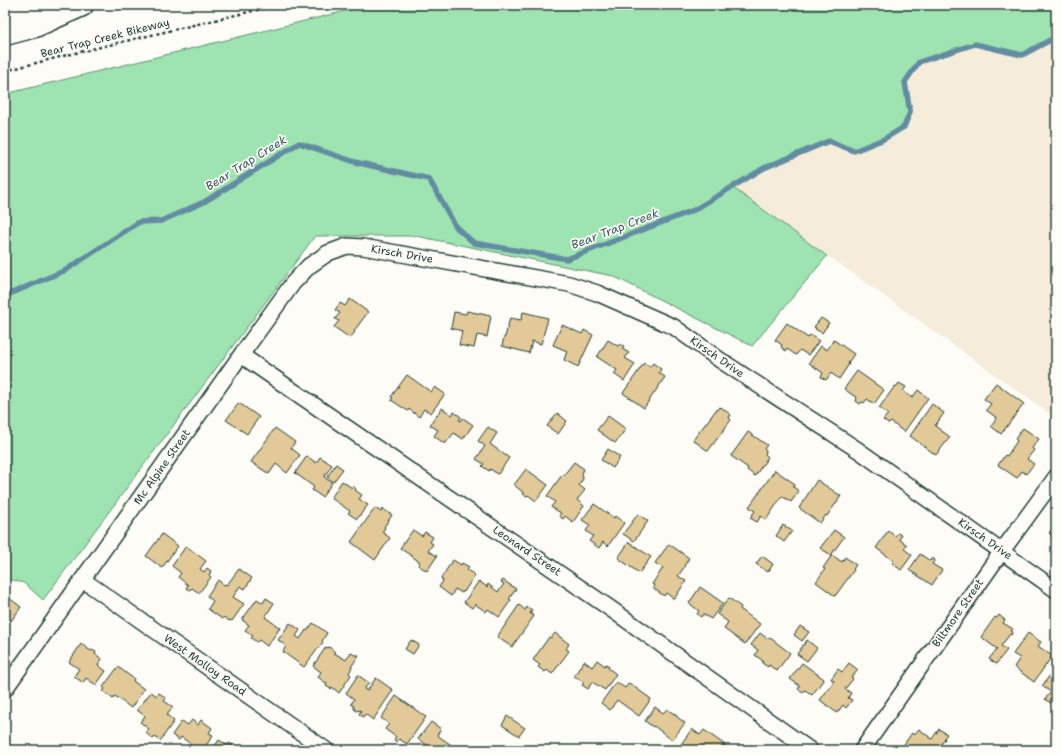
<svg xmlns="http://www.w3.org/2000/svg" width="1061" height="755" viewBox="0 0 1061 755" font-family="'Shantell Sans',sans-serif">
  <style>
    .built { fill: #f5edda }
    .green { fill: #9ee4b0; stroke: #5e9072 }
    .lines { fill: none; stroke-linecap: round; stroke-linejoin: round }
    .stream { stroke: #628ca2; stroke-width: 5.5 }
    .building { fill: #e2c998; stroke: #1f3d34 }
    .street-casing { stroke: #1f3d34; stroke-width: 18 }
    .highway-casing { stroke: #1f3d34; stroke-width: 25 }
    .path { stroke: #1f3d34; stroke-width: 2.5; stroke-dasharray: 3 3; stroke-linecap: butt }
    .street { stroke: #fdfcf7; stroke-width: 15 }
    .highway { stroke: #fdfcf7; stroke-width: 22 }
    .labels { text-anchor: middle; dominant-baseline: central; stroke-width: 3.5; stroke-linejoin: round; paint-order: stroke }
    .street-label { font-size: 11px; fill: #1f3d34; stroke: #fdfcf7 }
    .water-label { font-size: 12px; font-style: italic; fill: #3b5e62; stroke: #fdfcf7 }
  </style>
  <rect width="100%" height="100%" fill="#fdfcf7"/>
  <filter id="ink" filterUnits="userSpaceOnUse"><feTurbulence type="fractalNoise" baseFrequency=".025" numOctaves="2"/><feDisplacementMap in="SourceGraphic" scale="8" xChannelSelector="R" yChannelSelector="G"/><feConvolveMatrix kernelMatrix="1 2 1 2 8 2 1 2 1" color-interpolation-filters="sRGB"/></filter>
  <g filter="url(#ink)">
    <path class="built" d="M 1056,37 L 1056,418 L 731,187 L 764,168 L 829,141 L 854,151 L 884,139 L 904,127 L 910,112 L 905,82 L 919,62 L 975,44 L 1022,55 Z"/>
    <path class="green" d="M 370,5 L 1056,5 L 1056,37 L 1022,55 L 975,44 L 919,62 L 905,82 L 910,112 L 904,127 L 884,139 L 854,151 L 829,141 L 764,168 L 732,187 L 827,256 L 752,346 L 613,276 L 416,236 L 315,236 L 43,600 L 24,583 L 5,578 L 5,94 Z"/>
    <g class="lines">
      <path class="stream" d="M 5,296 L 66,270 L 139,222 L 161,221 L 204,202 L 299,143 L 355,162 L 429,179 L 456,227 L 474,243 L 567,259 L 694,210 L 764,168 L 829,141 L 854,151 L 884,139 L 904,127 L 910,112 L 905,82 L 919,62 L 975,44 L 1022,55 L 1056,37"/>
    </g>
    <path class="building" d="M 350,299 L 368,312 L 354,331 L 355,332 L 350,338 L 334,327 L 339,321 L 335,319 L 340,313 L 335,310 L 340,303 L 345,306 Z
      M 467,311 L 491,316 L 487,337 L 477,335 L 474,348 L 459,345 L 462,331 L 451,328 L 454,312 L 466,314 Z
      M 523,312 L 548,318 L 541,344 L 532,341 L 529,353 L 502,346 L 504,337 L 505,337 L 510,318 L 521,320 Z
      M 821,318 L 829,323 L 822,333 L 815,329 L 816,328 L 814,327 Z
      M 787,323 L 808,338 L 810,335 L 819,341 L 808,355 L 800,350 L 796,355 L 787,349 L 786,351 L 781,347 L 782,345 L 775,340 Z
      M 562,325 L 582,334 L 584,330 L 593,335 L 578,367 L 564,360 L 567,351 L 553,345 Z
      M 608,340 L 618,346 L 620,344 L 624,346 L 622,349 L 629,353 L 625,358 L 635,364 L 624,381 L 614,374 L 617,370 L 597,357 Z
      M 834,340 L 854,354 L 848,363 L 849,364 L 839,379 L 831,373 L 826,380 L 821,377 L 823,373 L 809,363 L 821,346 L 827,350 Z
      M 644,363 L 650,367 L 653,363 L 661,369 L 659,373 L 665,377 L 644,408 L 623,393 Z
      M 857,371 L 884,390 L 874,404 L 867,399 L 864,403 L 862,402 L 860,404 L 856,401 L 857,398 L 844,389 Z
      M 407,375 L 431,392 L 435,387 L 445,394 L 431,413 L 424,409 L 419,417 L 409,409 L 408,411 L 391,400 L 393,398 L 391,397 Z
      M 899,383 L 906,387 L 903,391 L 912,398 L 918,390 L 928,398 L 904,432 L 891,422 L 889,424 L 883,420 L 888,414 L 879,408 L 895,386 L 896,387 Z
      M 996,383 L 1024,404 L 1001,434 L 991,426 L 997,418 L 986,410 L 991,404 L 984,399 Z
      M 239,403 L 259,417 L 247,434 L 226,420 Z
      M 932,404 L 944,413 L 935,426 L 950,437 L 936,455 L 910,436 Z
      M 719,407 L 721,408 L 721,407 L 731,415 L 729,418 L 731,420 L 708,451 L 693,440 L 716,410 L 717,410 Z
      M 442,408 L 452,415 L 454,412 L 461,417 L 459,420 L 461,421 L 463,418 L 473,425 L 463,439 L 454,433 L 445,444 L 434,436 L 438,430 L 430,425 Z
      M 557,413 L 567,421 L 558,434 L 547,426 Z
      M 608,416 L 626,429 L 615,443 L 597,430 Z
      M 488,427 L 497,433 L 490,444 L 509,458 L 498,474 L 490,469 L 489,471 L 482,466 L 484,464 L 476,459 L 485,446 L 478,441 Z
      M 275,428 L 295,442 L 291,448 L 300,455 L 287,473 L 276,464 L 269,474 L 251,462 Z
      M 1023,428 L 1039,439 L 1032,448 L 1034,450 L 1027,459 L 1034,464 L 1026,474 L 1022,471 L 1017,478 L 998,465 L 1005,455 L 1007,456 L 1017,441 L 1015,439 Z
      M 748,432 L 767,445 L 764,449 L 766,451 L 765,454 L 768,457 L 755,476 L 747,470 L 748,468 L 731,456 Z
      M 608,449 L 620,457 L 613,468 L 601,460 Z
      M 307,456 L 316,463 L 320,457 L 332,465 L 324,477 L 332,483 L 322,497 L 312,490 L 314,487 L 295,473 Z
      M 574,462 L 584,469 L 582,473 L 583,479 L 579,485 L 585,490 L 577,500 L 584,506 L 573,522 L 565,516 L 563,519 L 559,516 L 561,513 L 551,507 L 555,502 L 547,496 L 562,475 L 563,476 Z
      M 336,464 L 343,469 L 333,482 L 327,477 Z
      M 526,469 L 548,485 L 536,501 L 528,495 L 527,496 L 523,494 L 524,493 L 514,485 Z
      M 775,470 L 795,484 L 793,487 L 799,491 L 791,502 L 782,496 L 766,520 L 761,516 L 757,522 L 750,518 L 755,511 L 749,507 Z
      M 817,480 L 841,496 L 827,516 L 826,515 L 820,523 L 799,508 Z
      M 342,481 L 352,488 L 353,486 L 356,489 L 355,490 L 362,495 L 359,499 L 368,505 L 357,519 L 348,513 L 350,511 L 331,498 Z
      M 594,504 L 614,518 L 615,516 L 624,523 L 608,546 L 603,542 L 599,548 L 589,541 L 593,536 L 586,531 L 590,525 L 582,520 Z
      M 375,508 L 381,512 L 383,509 L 392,515 L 384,527 L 385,528 L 382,532 L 390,538 L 375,560 L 351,542 Z
      M 638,514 L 648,521 L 634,541 L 623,534 Z
      M 1056,524 L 1056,541 L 1051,537 L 1052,536 L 1049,533 Z
      M 783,525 L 792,531 L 784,542 L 776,536 Z
      M 413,530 L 422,536 L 425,532 L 433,537 L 430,542 L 433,544 L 428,551 L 437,556 L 427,571 L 418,565 L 420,562 L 400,548 Z
      M 834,530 L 844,537 L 831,555 L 820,548 Z
      M 888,531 L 895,536 L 898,533 L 902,536 L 899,539 L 907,545 L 904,549 L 912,555 L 901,570 L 892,563 L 894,561 L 876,548 Z
      M 162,534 L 178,546 L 162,568 L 146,556 Z
      M 629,542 L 651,557 L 639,573 L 618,558 Z
      M 669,544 L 689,558 L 684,566 L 685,566 L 678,576 L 686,581 L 674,599 L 666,593 L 664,596 L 653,588 L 654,585 L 652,584 L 663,568 L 655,563 Z
      M 186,546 L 206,561 L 200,569 L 204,572 L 207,568 L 211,571 L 209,575 L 211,577 L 199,593 L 192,588 L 190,590 L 186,588 L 188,585 L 178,577 L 181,573 L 172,566 Z
      M 920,554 L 930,561 L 932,558 L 935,560 L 932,564 L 942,570 L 932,585 L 909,570 Z
      M 832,555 L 842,562 L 845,557 L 856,565 L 853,569 L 854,570 L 835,596 L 816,582 L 825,569 L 823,568 Z
      M 762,556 L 773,564 L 768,572 L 756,564 Z
      M 453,560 L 461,565 L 462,563 L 469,567 L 467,570 L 475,575 L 464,592 L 463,591 L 462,593 L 455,589 L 451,596 L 439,587 L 443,581 L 441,578 Z
      M 239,569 L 252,578 L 245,589 L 240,586 L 233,597 L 244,604 L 232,621 L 230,620 L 229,621 L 224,617 L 222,619 L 208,609 L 213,601 L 207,596 L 218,580 L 224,585 L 225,584 L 227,585 Z
      M 503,580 L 516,589 L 509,599 L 511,600 L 499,617 L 488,609 L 486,612 L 475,604 L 472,608 L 464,602 L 479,581 L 487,587 L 488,584 L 498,592 L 504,584 L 501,582 Z
      M 700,587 L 723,603 L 711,619 L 703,614 L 701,617 L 697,614 L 699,611 L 689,603 Z
      M 5,595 L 21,607 L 11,621 L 10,620 L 5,628 Z
      M 266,598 L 274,603 L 265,617 L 280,628 L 267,646 L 259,640 L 257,642 L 251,638 L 253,636 L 245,630 L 249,625 L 242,620 L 257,599 L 263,603 Z
      M 729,598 L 741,607 L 740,609 L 760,624 L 745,644 L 724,629 L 728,622 L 717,614 Z
      M 519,605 L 525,610 L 527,607 L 532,610 L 530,613 L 534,616 L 512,647 L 497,637 Z
      M 999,615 L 1005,620 L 1003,623 L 1013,629 L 1011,631 L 1013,632 L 1011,635 L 1010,634 L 1001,646 L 1007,650 L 996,664 L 989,659 L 997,649 L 981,637 L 995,617 L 997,618 Z
      M 290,623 L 300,630 L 296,636 L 300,639 L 306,630 L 307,631 L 313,623 L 327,633 L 322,641 L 323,642 L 304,667 L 283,652 L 286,646 L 278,640 Z
      M 800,626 L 809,632 L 802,641 L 794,635 Z
      M 555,633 L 569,644 L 566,649 L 569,651 L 552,674 L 547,670 L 545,672 L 538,667 L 540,665 L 533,660 L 549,637 L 551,638 Z
      M 760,633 L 768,639 L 769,637 L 790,653 L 777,671 L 769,665 L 768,667 L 762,663 L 763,661 L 755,655 L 758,650 L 751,645 Z
      M 1028,633 L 1041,642 L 1038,646 L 1052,656 L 1034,682 L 1014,667 L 1020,658 L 1013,654 Z
      M 411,640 L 419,645 L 413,654 L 405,649 Z
      M 807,640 L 817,648 L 807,661 L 797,654 Z
      M 81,644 L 91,651 L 92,650 L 96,652 L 95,654 L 102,659 L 98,665 L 106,671 L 96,685 L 86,678 L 83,683 L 74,676 L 79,669 L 69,662 Z
      M 326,647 L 328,648 L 329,647 L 335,652 L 334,653 L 346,660 L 351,652 L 354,655 L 359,655 L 351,667 L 352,667 L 349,673 L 351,675 L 339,693 L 332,687 L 331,689 L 326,686 L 327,684 L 318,677 L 321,672 L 313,666 Z
      M 597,660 L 605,666 L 606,664 L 609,666 L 608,668 L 616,674 L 605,690 L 592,682 L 588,689 L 582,685 L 584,682 L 574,676 L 584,661 L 592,667 Z
      M 802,663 L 824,679 L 812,695 L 805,690 L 803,692 L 798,689 L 800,686 L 790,679 Z
      M 849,663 L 858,670 L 851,678 L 853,679 L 845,689 L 851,693 L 848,698 L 852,700 L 846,708 L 843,705 L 837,713 L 820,700 L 834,681 L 831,679 L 838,669 L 842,672 Z
      M 118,667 L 134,679 L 133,681 L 144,689 L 131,708 L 115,696 L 113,699 L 103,691 L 105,689 L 103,687 Z
      M 1053,671 L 1056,673 L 1056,707 L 1045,699 L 1051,692 L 1042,686 Z
      M 358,675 L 369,683 L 364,689 L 367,691 L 376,678 L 393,690 L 373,720 L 365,714 L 363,717 L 359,714 L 361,711 L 360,710 L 357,711 L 354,709 L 354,706 L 351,704 L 354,699 L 346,693 Z
      M 616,682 L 625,688 L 629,683 L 651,699 L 639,716 L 617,700 L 610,710 L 601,703 Z
      M 151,692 L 157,696 L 159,693 L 166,698 L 164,701 L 173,707 L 167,715 L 174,721 L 160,741 L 155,737 L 153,739 L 146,733 L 149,729 L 140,722 L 145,716 L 137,710 Z
      M 396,696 L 426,717 L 407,744 L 399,739 L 397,742 L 394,740 L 396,737 L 385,729 L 389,724 L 381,718 Z
      M 655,707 L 663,713 L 667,709 L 674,714 L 674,713 L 677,715 L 676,716 L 685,723 L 672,740 L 654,726 L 653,727 L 645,721 Z
      M 507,716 L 525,728 L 519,736 L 502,725 Z
      M 192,720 L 198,725 L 201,720 L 212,728 L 209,733 L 213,735 L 203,750 L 186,750 L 191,744 L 181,737 L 179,740 L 172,735 L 182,721 L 188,725 Z
      M 431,722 L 441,729 L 437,735 L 457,749 L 456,750 L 424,750 L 427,745 L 418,739 Z
      M 692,729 L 700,735 L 704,730 L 725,745 L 722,750 L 694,750 L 691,748 L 689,750 L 681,744 Z
      M 919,729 L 932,739 L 939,729 L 947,734 L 944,738 L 945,739 L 937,750 L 900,750 L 912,733 L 914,735 Z
      M 219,740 L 227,745 L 229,743 L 233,745 L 230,748 L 233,750 L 212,750 Z"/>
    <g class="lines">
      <g class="street-casing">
        <path id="street" d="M 241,355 L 611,609 L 810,750
          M 83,580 L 326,750
          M 5,689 L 241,355 L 293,283 L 309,266 L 328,253 L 347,246 L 363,247 L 569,284 L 597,293 L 674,327 L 720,360 L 858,450 L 1056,590
          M 862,750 L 1002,551 L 1056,477"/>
      </g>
      <g class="highway-casing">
        <path id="highway" d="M 5,17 L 57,5
          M 5,34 L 35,26 L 82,5"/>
      </g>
      <path class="path" d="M 5,71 L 67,55 L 278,5"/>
      <use href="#street" class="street"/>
      <use href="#highway" class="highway"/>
    </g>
  </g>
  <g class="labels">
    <g class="street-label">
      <text transform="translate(105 38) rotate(-14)">Bear Trap Creek Bikeway</text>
      <text transform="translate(402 254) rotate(10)">Kirsch Drive</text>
      <text transform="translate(717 357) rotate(35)">Kirsch Drive</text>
      <text transform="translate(162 467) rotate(-55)">Mc Alpine Street</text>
      <text transform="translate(985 539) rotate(35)">Kirsch Drive</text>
      <text transform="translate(527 551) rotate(34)">Leonard Street</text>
      <text transform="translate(958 613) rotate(-55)">Biltmore Street</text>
      <text transform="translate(205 665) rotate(35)">West Molloy Road</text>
    </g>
    <g class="water-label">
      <text transform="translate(246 163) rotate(-32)">Bear Trap Creek</text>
      <text transform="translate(615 229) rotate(-21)">Bear Trap Creek</text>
    </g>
  </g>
  <rect width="1061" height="755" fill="none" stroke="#fdfcf7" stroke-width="20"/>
  <rect x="10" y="10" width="1041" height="735" fill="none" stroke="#1f3d34" stroke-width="1.5" filter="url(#ink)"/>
</svg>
